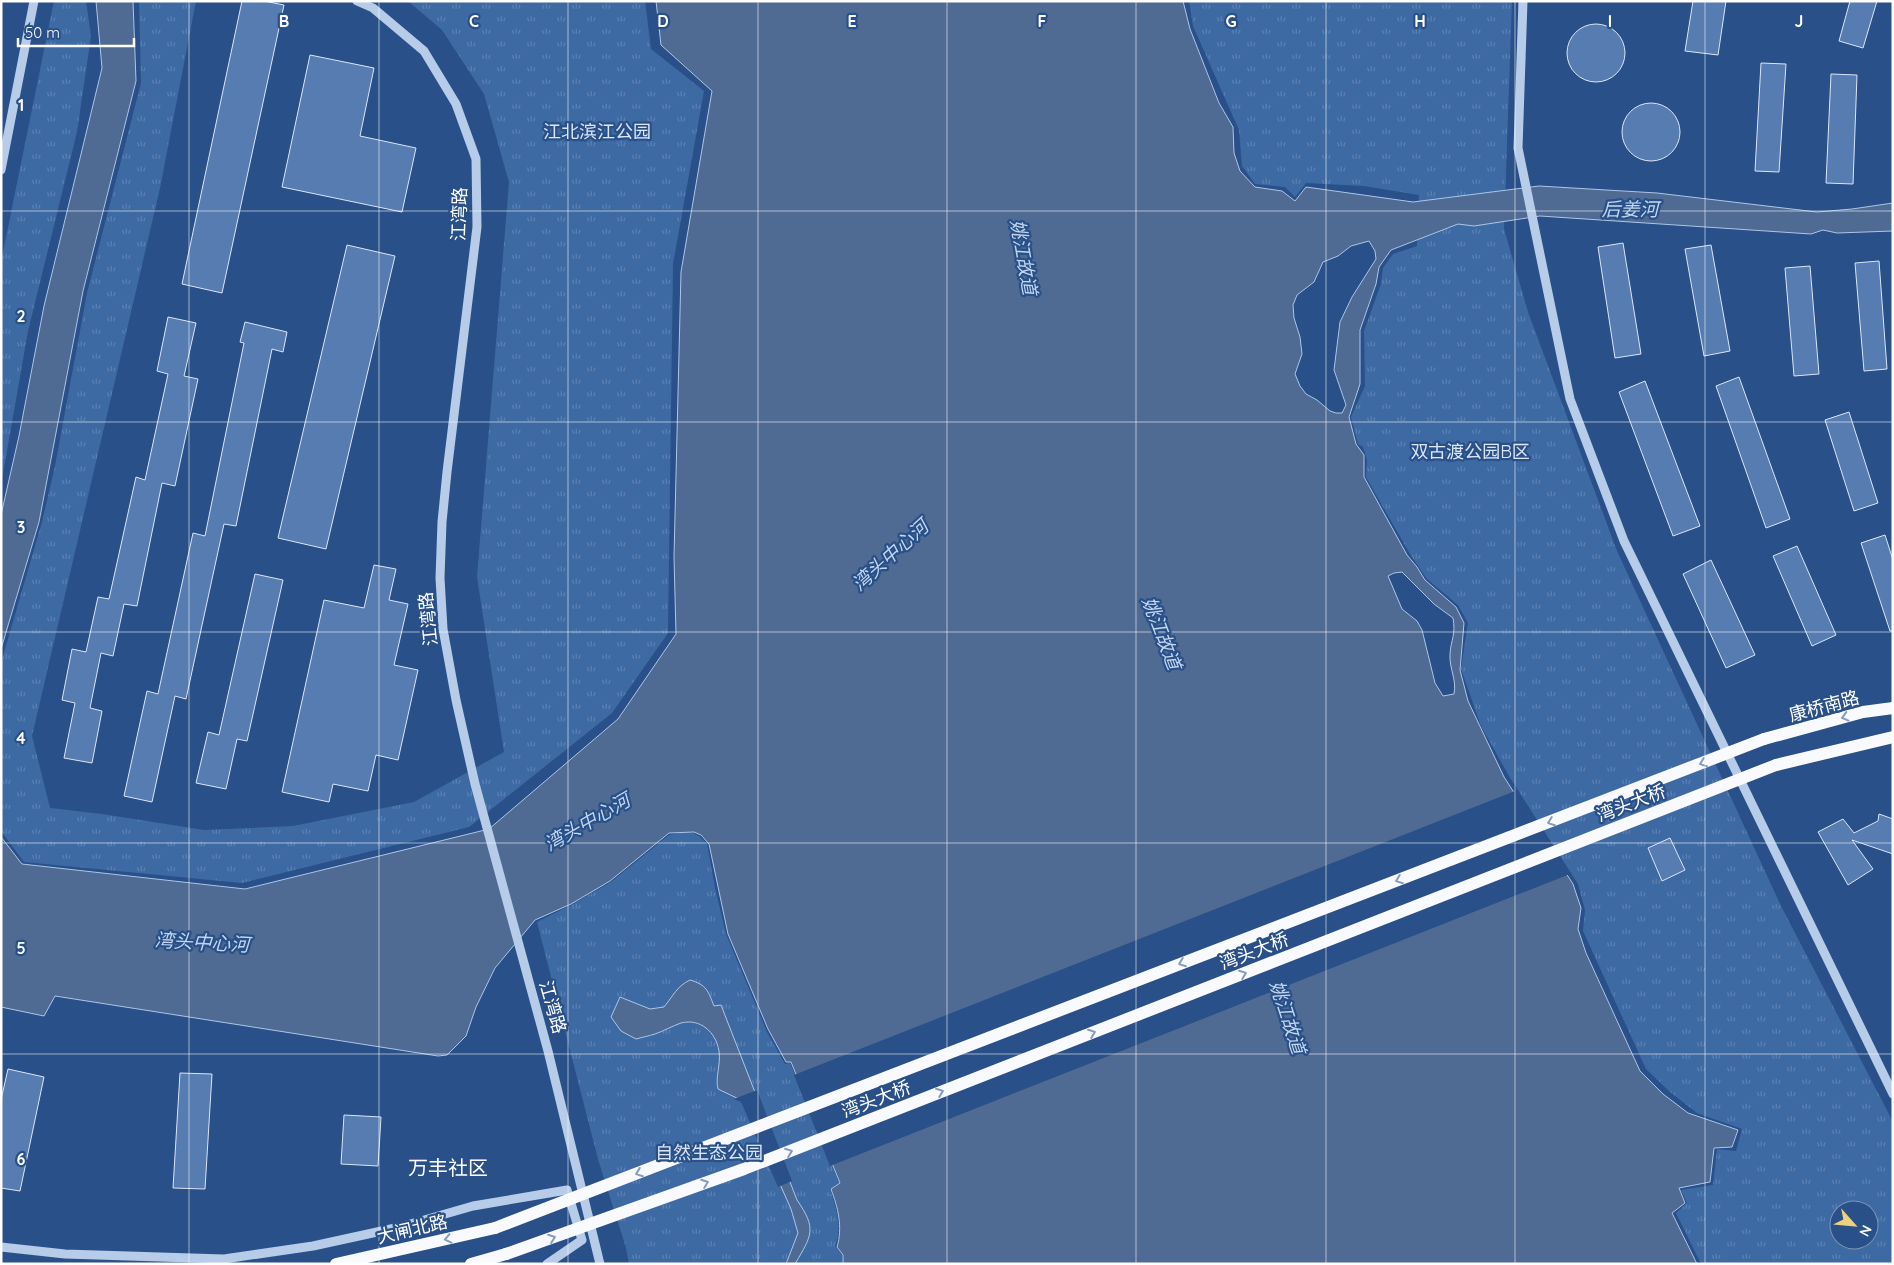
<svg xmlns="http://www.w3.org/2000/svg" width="1894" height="1265" viewBox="0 0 1894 1265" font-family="Quicksand,'Noto Sans SC',sans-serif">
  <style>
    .grass { fill: url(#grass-tufts); fill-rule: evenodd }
    .water { fill: #506b93; stroke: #abc6e9; fill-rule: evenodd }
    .pier { fill: #295088 }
    .building { fill: #567cb1; stroke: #dae6f7 }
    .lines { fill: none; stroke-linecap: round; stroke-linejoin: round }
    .minor { stroke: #b6cce8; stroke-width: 9 }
    .major { stroke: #f8fafe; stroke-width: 12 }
    .major-bridge { stroke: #f8fafe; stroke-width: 12 }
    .oneway { stroke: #869cbd }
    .grid { fill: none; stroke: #fff; stroke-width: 1; stroke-opacity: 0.55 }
    .labels { text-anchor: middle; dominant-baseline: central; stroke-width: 4.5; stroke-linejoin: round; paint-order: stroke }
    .park-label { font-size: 18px; fill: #dae6f7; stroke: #295088 }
    .street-label { font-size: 18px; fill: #fff; stroke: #295088 }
    .water-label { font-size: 19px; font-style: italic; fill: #c2d6f0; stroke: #295088 }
    .quarter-label { font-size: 20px; fill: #fff; stroke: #295088 }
    .grid-label { font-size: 16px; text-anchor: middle; font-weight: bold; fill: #fff; stroke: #295088; stroke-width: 4.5; stroke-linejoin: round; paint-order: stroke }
  </style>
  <defs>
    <pattern id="grass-tufts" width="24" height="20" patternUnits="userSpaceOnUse" patternTransform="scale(1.25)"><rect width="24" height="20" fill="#3e6aa4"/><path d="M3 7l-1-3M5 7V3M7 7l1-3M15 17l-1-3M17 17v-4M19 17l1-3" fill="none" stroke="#5b80b2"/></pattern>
  </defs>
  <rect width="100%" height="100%" fill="#295088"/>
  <path class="grass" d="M 54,1 L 86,1 L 91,36 L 77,132 L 28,331 L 1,485 L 1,262 Z
    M 139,1 L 196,1 L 160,188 L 32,736 L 50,808 L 102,814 L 204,830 L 293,826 L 414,802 L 504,752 L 477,577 L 509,182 L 484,94 L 442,30 L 408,1 L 645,1 L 651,49 L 704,91 L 673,264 L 668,633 L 612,713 L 469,827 L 242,883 L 24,862 L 1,831 L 1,663 L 42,522 L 55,466 L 87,293 L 141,83 Z
    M 1189,1 L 1512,1 L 1504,229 L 1528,312 L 1617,551 L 1781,906 L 1893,1122 L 1893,1264 L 1701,1264 L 1676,1213 L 1687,1203 L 1681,1190 L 1713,1185 L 1717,1149 L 1736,1151 L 1742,1129 L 1697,1113 L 1670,1092 L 1646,1069 L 1583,931 L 1585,910 L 1578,884 L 1509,776 L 1481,726 L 1461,669 L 1468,623 L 1458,605 L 1427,579 L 1410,554 L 1366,477 L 1367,460 L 1363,447 L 1358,444 L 1351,417 L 1365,386 L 1364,331 L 1381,284 L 1383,268 L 1393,254 L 1417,246 L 1419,195 L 1364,186 L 1306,183 L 1295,197 L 1285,187 L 1255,184 L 1242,166 L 1239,130 L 1193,26 ZM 1839,1210 L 1869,1210 L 1869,1240 L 1839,1240 Z
    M 680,833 L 693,833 L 699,836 L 707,844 L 715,888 L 726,934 L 767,1032 L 785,1064 L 790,1063 L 839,1183 L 830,1189 C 836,1208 843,1227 835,1246 L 842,1255 L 843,1264 L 629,1264 L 626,1248 L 598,1159 L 537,922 L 571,905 L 611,882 L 669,835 Z"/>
  <path class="water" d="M 96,1 L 133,1 L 136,81 L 83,291 L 39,522 L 1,649 L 1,515 L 19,436 L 44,306 L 102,68 Z
    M 656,1 L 1183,1 L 1190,29 L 1219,103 L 1233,127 L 1234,153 L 1240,171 L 1255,187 L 1282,191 L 1295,201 L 1306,187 L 1413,202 L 1539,186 L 1657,193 L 1817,212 L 1852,209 L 1893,203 L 1893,231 L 1837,233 L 1823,230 L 1811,234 L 1540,216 L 1474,226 L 1458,224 L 1391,250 L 1379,267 L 1376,284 L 1360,330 L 1360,384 L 1349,417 L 1356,444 L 1364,455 L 1364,477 L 1407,555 L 1417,567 L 1425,580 L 1456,607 L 1464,623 L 1460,670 L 1468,701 L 1504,777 L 1573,884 L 1581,908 L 1578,929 L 1586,953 L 1640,1071 L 1663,1094 L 1688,1113 L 1738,1130 L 1732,1147 L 1714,1148 L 1710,1182 L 1679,1188 L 1685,1203 L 1672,1213 L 1697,1264 L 843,1264 L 843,1255 L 837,1247 C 843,1227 838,1208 831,1189 L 840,1183 L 791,1062 L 786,1062 L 768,1029 L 728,934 L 709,844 L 701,835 L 694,832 L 669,833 L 610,881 L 571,904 L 535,920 L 495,968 L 476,1007 L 466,1036 L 447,1055 L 438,1056 L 55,996 L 44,1016 L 1,1007 L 1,837 L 22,864 L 245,889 L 489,829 L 618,719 L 676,634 L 674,557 L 681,272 L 712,91 L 661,45 ZM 1369,241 L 1375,251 L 1376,259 L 1352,297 L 1340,322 L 1334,370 L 1346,405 L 1342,413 L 1336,413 L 1330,411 L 1317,400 L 1306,394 L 1300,386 L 1295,374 L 1302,354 L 1300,337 L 1294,318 L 1293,305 L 1297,295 L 1314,282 L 1323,262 L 1338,256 L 1351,246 ZM 1402,572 L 1434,604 L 1453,618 C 1456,635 1451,639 1450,654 C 1449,668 1457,680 1454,694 L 1443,696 L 1435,683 L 1422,630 L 1417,621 L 1402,609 L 1388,576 L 1394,573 Z
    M 690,980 C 707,985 708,991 714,1006 L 721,1005 L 797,1200 C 817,1229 812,1235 795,1264 L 786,1264 L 798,1233 L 791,1209 L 743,1101 L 718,1089 C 715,1077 721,1065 719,1051 C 716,1032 700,1018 681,1023 C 672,1026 664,1031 655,1034 C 649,1036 643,1037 636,1039 L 621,1031 L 611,1017 L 620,997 L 650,1009 L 664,1007 C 673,996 677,986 690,980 Z"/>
  <path class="pier" d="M 1515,791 L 1570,874 L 830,1166 L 794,1075 Z
    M 757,1090 L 792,1181 L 778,1187 L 741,1102 L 734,1099 Z"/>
  <path class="building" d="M 242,1 L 264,1 L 284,5 L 222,293 L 182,284 Z
    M 1693,1 L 1726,1 L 1718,55 L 1685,51 Z
    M 1850,1 L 1877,1 L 1863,48 L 1839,41 Z
    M1567 53a29 29 0 1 1 58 0a29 29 0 1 1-58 0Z
    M 310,55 L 374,68 L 360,136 L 416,148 L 402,212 L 282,187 Z
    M 1761,63 L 1786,64 L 1779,172 L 1755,171 Z
    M 1831,74 L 1857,75 L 1853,184 L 1826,183 Z
    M1622 132a29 29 0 1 1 58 0a29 29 0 1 1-58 0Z
    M 1623,243 L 1641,354 L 1615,358 L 1598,247 Z
    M 347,245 L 395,256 L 326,549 L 278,538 Z
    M 1711,245 L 1730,351 L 1704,356 L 1685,249 Z
    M 1879,261 L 1887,369 L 1864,371 L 1855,263 Z
    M 1810,266 L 1819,374 L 1794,376 L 1785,268 Z
    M 168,317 L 196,323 L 184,376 L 198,379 L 175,486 L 162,483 L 137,606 L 124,604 L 113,656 L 101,653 L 90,708 L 102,711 L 92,763 L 64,758 L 75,703 L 62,700 L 72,649 L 86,652 L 98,597 L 109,599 L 136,477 L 145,480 L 168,374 L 157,371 Z
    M 245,322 L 287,332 L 283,352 L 272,349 L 236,526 L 224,524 L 186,699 L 175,696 L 152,802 L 124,796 L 147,691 L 158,694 L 193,533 L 205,536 L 244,343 L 240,342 Z
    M 1739,377 L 1790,519 L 1766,528 L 1716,386 Z
    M 1645,381 L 1700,526 L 1673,536 L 1619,392 Z
    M 1849,412 L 1878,503 L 1854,511 L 1825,420 Z
    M 1885,535 L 1893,560 L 1893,631 L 1890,631 L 1861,543 Z
    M 1797,546 L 1836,635 L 1812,646 L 1773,556 Z
    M 1711,560 L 1755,655 L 1726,668 L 1683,574 Z
    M 374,565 L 396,569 L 389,600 L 408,604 L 394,665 L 418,670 L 398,760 L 376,755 L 368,791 L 333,784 L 329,802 L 282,792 L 324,600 L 364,608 Z
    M 255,574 L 283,580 L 247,741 L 237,739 L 226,789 L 196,783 L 208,732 L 219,735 Z
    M 1879,814 L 1893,819 L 1893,854 L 1852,840 L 1873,869 L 1848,885 L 1818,832 L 1843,819 L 1854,833 L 1878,821 Z
    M 1670,838 L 1685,870 L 1662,881 L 1648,848 Z
    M 8,1069 L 44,1077 L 20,1191 L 1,1188 L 1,1100 Z
    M 180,1073 L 212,1074 L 205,1189 L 173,1188 Z
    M 344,1115 L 381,1117 L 378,1166 L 341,1164 Z"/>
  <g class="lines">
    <path class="minor" d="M 357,1 L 373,8 L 424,51 L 456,104 L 476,159 L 477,227 L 447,472 L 442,522 L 440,578 L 443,629 L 456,700 L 475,784 L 548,1051 L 600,1264
      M 1523,1 L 1518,148 L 1570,399 L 1624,541 L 1893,1094
      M 1,170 L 34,1
      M 1,1247 L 65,1254 L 224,1259 L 313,1246 L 400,1227 L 473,1206 L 567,1190 L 582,1240 L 547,1264"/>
    <path class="major" d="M 1764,739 L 1863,712 L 1893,708
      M 1776,765 L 1893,737
      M 336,1264 L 495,1228
      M 471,1264 L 506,1254"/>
    <path class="major-bridge" d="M 495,1228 L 1764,739
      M 506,1254 L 744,1169 L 1776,765"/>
  </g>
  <defs><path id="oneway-chevron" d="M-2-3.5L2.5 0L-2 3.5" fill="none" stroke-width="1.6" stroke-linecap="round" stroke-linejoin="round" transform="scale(1.25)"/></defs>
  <g class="oneway">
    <use href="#oneway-chevron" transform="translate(1845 717) rotate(165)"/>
    <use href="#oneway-chevron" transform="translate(1703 763) rotate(159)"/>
    <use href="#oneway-chevron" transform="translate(1551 822) rotate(159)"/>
    <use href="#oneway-chevron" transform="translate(1399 880) rotate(159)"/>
    <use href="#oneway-chevron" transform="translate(1182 963) rotate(159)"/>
    <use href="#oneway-chevron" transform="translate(1243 974) rotate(-21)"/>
    <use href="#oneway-chevron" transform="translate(1092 1033) rotate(-21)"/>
    <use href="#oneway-chevron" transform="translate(940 1092) rotate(-21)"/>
    <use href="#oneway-chevron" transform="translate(789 1152) rotate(-21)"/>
    <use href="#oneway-chevron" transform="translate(639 1173) rotate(159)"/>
    <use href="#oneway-chevron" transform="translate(705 1183) rotate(-20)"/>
    <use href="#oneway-chevron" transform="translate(552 1238) rotate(-20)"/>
    <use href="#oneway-chevron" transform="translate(448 1239) rotate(167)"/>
  </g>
  <path class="grid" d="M 189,1 L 189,1264M 379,1 L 379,1264M 568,1 L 568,1264M 758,1 L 758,1264M 947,1 L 947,1264M 1136,1 L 1136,1264M 1326,1 L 1326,1264M 1515,1 L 1515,1264M 1705,1 L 1705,1264M 1,211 L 1893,211M 1,422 L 1893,422M 1,632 L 1893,632M 1,843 L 1893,843M 1,1054 L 1893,1054"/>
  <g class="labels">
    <g class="park-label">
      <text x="597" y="131">江北滨江公园</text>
      <text x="1470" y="451">双古渡公园B区</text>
      <text x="709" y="1152">自然生态公园</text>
    </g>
    <g class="street-label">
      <text transform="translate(459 214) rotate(-88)">江湾路</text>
      <text transform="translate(428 619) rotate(-96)">江湾路</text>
      <text transform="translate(1824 706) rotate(-15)">康桥南路</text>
      <text transform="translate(1631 803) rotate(-21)">湾头大桥</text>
      <text transform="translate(1254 951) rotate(-21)">湾头大桥</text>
      <text transform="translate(553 1007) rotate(74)">江湾路</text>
      <text transform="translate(876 1099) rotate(-21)">湾头大桥</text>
      <text transform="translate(412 1229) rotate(-13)">大闸北路</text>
    </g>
    <g class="water-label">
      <text x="1630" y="209">后姜河</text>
      <text transform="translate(1024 257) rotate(80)">姚江故道</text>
      <text transform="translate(890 555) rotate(-42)">湾头中心河</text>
      <text transform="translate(1162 633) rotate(69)">姚江故道</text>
      <text transform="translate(587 822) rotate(-30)">湾头中心河</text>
      <text transform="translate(202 942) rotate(3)">湾头中心河</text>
      <text transform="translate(1288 1017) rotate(72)">姚江故道</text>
    </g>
    <g class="quarter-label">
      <text x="448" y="1167">万丰社区</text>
    </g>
  </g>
  <g class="grid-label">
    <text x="284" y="27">B</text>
    <text x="474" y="27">C</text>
    <text x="663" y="27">D</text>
    <text x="852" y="27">E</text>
    <text x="1042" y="27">F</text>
    <text x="1231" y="27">G</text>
    <text x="1420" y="27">H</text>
    <text x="1610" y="27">I</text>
    <text x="1799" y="27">J</text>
    <text x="21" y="111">1</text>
    <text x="21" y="322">2</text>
    <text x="21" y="533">3</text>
    <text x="21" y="744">4</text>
    <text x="21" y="954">5</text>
    <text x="21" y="1165">6</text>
  </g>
  <rect width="1894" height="1265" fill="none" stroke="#ffffff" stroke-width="5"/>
  <g transform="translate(1854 1225) rotate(117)"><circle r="24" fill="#295088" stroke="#7f96b8"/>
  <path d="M0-4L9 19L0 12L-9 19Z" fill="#efd17d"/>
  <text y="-8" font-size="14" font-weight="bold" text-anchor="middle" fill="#ffffff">N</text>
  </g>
  <path d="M18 38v8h116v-8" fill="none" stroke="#ffffff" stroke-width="2.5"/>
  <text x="25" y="38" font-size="15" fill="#ffffff" stroke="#295088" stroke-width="4" paint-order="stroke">50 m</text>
</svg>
